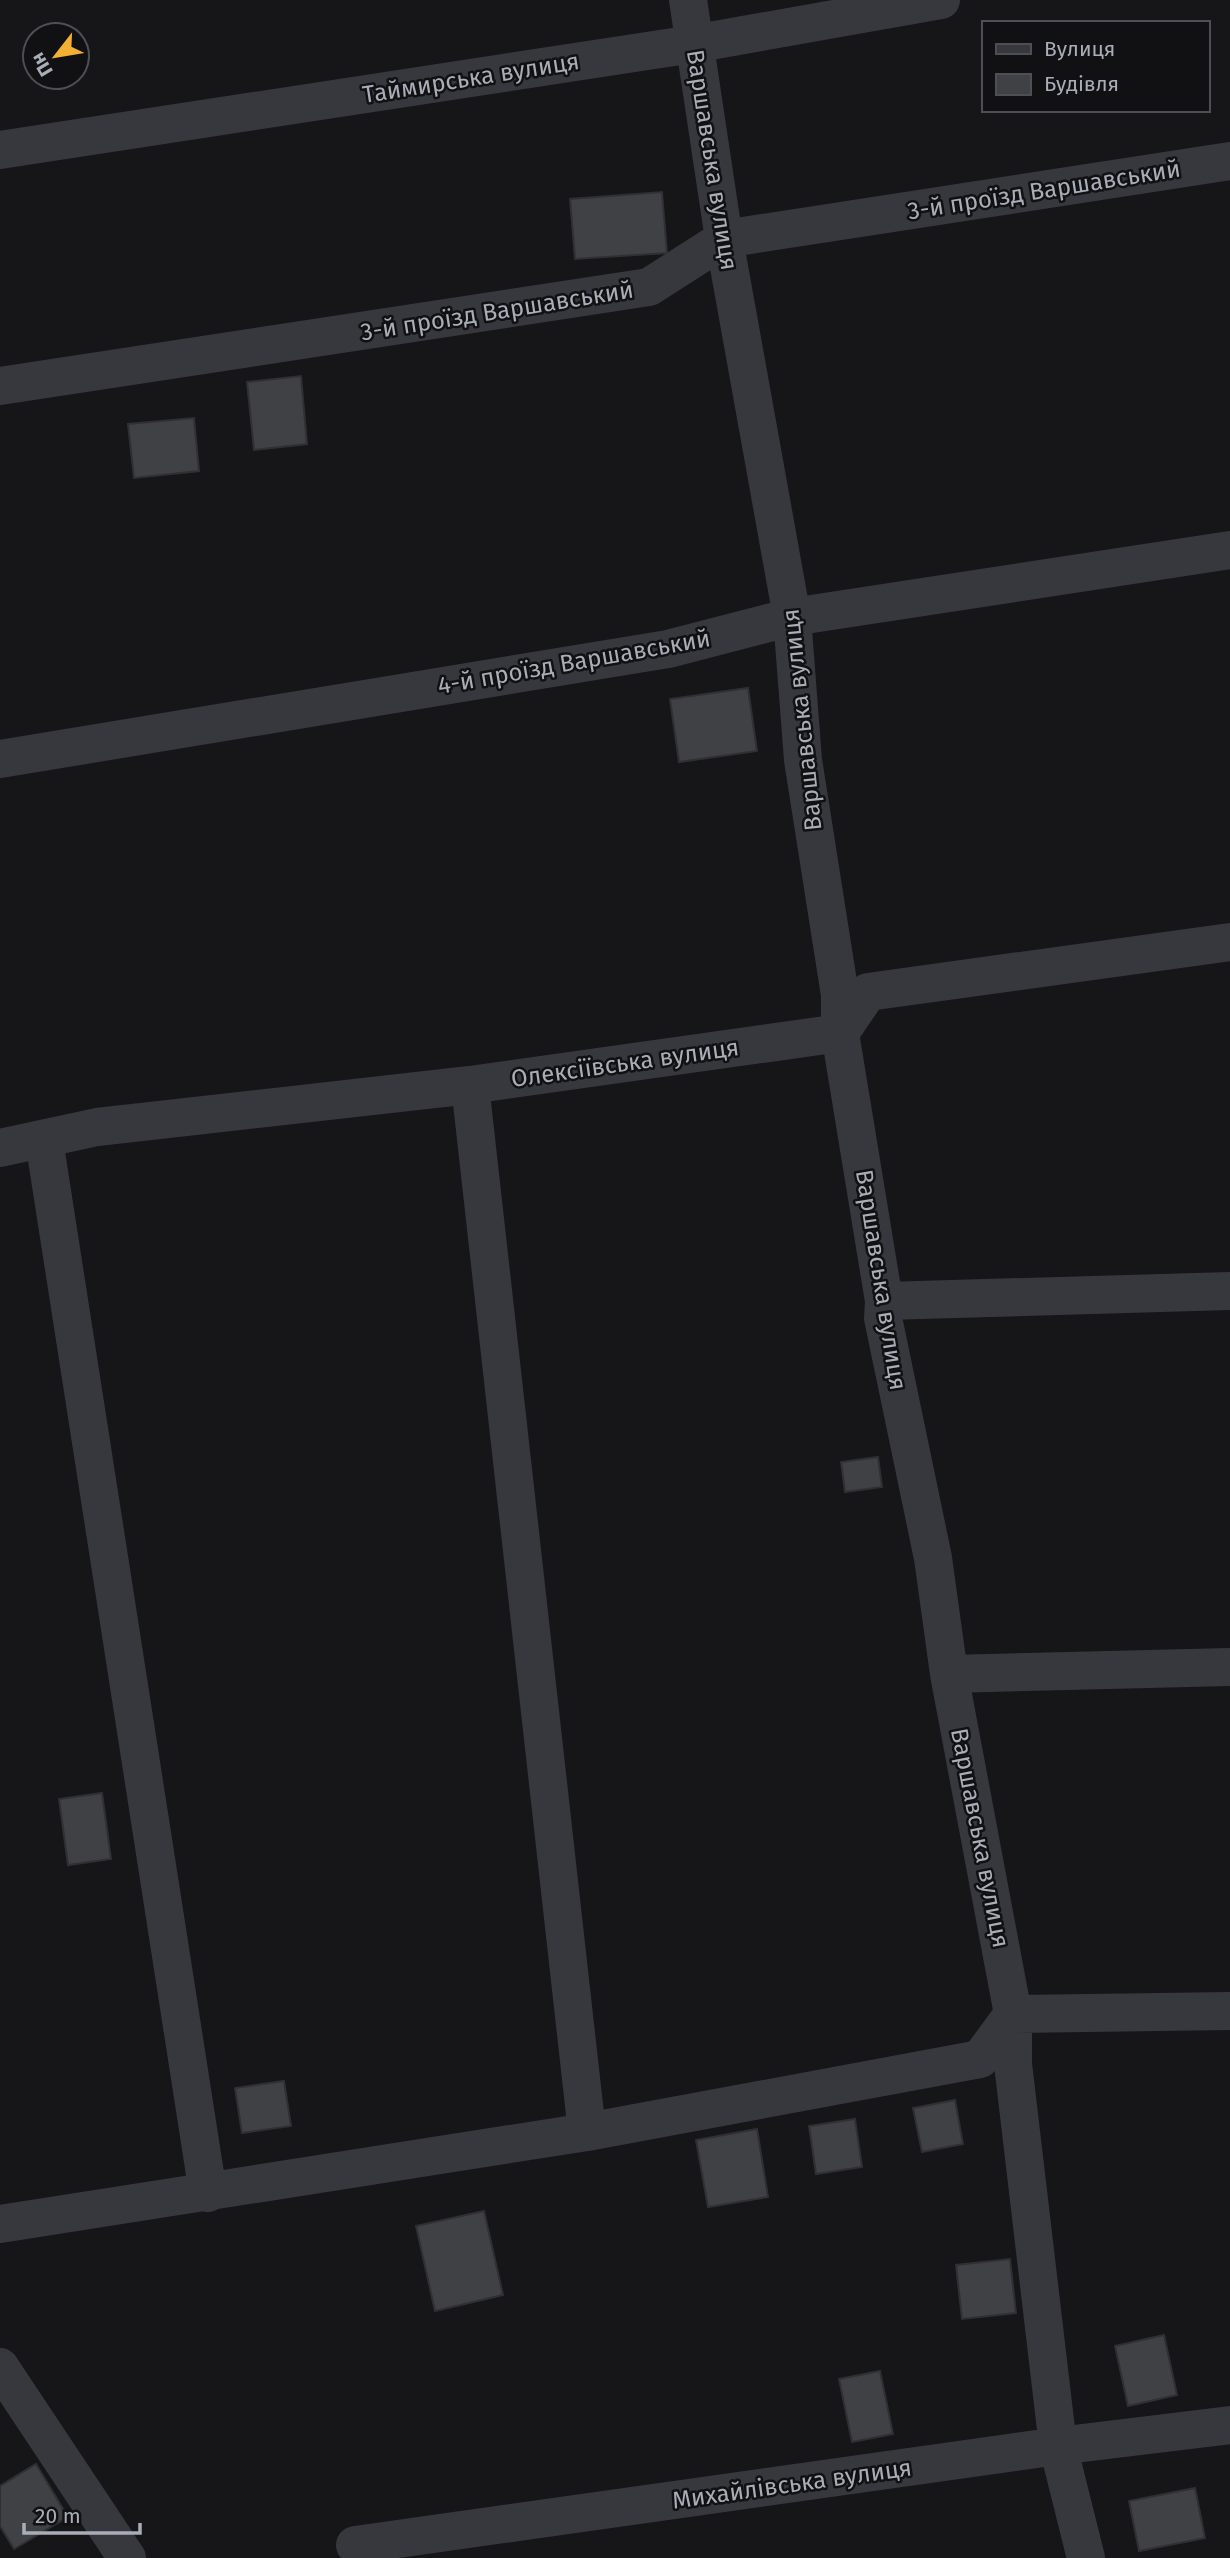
<svg xmlns="http://www.w3.org/2000/svg" width="1230" height="2558" viewBox="0 0 1230 2558" font-family="'Fira Sans',sans-serif">
  <style>
    .building { fill: #404145; stroke: #303034; stroke-width: 2 }
    .lines { fill: none; stroke-linecap: round; stroke-linejoin: round }
    .minor { stroke: #37383d; stroke-width: 38 }
    .labels { text-anchor: middle; dominant-baseline: central; stroke-width: 5; stroke-linejoin: round; paint-order: stroke }
    .street-label { font-size: 24px; fill: #a8adb8; stroke: #111113 }
  </style>
  <rect width="100%" height="100%" fill="#161618"/>
  <path class="building" d="M 662,192 L 667,253 L 575,259 L 570,199 Z
    M 301,376 L 307,444 L 254,450 L 247,382 Z
    M 194,418 L 199,471 L 134,478 L 128,424 Z
    M 748,688 L 757,751 L 679,762 L 670,699 Z
    M 878,1457 L 882,1487 L 845,1492 L 841,1462 Z
    M 102,1793 L 111,1859 L 68,1865 L 59,1799 Z
    M 284,2081 L 291,2126 L 242,2133 L 235,2088 Z
    M 955,2100 L 963,2144 L 922,2152 L 913,2108 Z
    M 855,2119 L 862,2167 L 816,2174 L 809,2126 Z
    M 757,2129 L 768,2197 L 708,2207 L 696,2140 Z
    M 484,2211 L 503,2295 L 435,2311 L 416,2226 Z
    M 1010,2259 L 1016,2313 L 962,2319 L 956,2265 Z
    M 1164,2335 L 1177,2395 L 1128,2406 L 1115,2346 Z
    M 880,2371 L 893,2434 L 852,2442 L 839,2379 Z
    M 36,2464 L 68,2517 L 14,2549 L 0,2526 L 0,2486 Z
    M 1195,2488 L 1205,2538 L 1139,2551 L 1129,2501 Z"/>
  <g class="lines">
    <path class="minor" d="M 688,0 L 724,239 L 792,617 L 803,760 L 840,995 L 840,1033 L 884,1301 L 883,1318 L 933,1558 L 949,1674 L 1013,2014 L 1013,2064 L 1058,2446 L 1086,2558
      M 0,150 L 693,44 L 941,0
      M 0,386 L 649,287 L 724,239 L 1230,161
      M 0,759 L 668,649 L 792,617 L 1230,550
      M 470,1085 L 587,2132
      M 44,1140 L 208,2193
      M 0,1148 L 97,1127 L 470,1085 L 840,1033 L 868,992 L 1230,942
      M 884,1301 L 1230,1291
      M 949,1674 L 1230,1667
      M 0,2224 L 587,2132 L 980,2059 L 1013,2014 L 1230,2011
      M 0,2367 L 127,2558
      M 355,2545 L 1058,2446 L 1230,2425"/>
  </g>
  <g class="labels">
    <g class="street-label">
      <text transform="translate(471 78) rotate(-9)">Таймирська вулиця</text>
      <text transform="translate(712 160) rotate(81)">Варшавська вулиця</text>
      <text transform="translate(1044 190) rotate(-9)">3-й проїзд Варшавський</text>
      <text transform="translate(497 311) rotate(-9)">3-й проїзд Варшавський</text>
      <text transform="translate(574 662) rotate(-10)">4-й проїзд Варшавський</text>
      <text transform="translate(802 720) rotate(-96)">Варшавська вулиця</text>
      <text transform="translate(625 1063) rotate(-8)">Олексіївська вулиця</text>
      <text transform="translate(881 1280) rotate(81)">Варшавська вулиця</text>
      <text transform="translate(980 1838) rotate(79)">Варшавська вулиця</text>
      <text transform="translate(792 2484) rotate(-8)">Михайлівська вулиця</text>
    </g>
  </g>
  <rect x="982" y="21" width="228" height="91" fill="#111113" stroke="#4d4f55" stroke-width="2"/>
  <rect x="996" y="44" width="35" height="10" fill="#37383d" stroke="#4d4f55" stroke-width="2"/>
  <text x="1044" y="56" font-size="21" fill="#a8adb8">Вулиця</text>
  <rect x="996" y="74" width="35" height="21" fill="#404145" stroke="#4d4f55" stroke-width="2"/>
  <text x="1044" y="91" font-size="21" fill="#a8adb8">Будівля</text>
  <g transform="translate(56 56) rotate(239)"><circle r="33" fill="#111113" stroke="#4d4f55" stroke-width="2"/>
  <path d="M0-5L12 26L0 18L-12 26Z" fill="#f2b134"/>
  <text y="-10" font-size="19" font-weight="bold" text-anchor="middle" fill="#a8adb8">Пн</text>
  </g>
  <path d="M24 2523v10h116v-10" fill="none" stroke="#a8adb8" stroke-width="3.5"/>
  <text x="35" y="2523" font-size="21" fill="#a8adb8" stroke="#111113" stroke-width="5" paint-order="stroke">20 m</text>
</svg>
